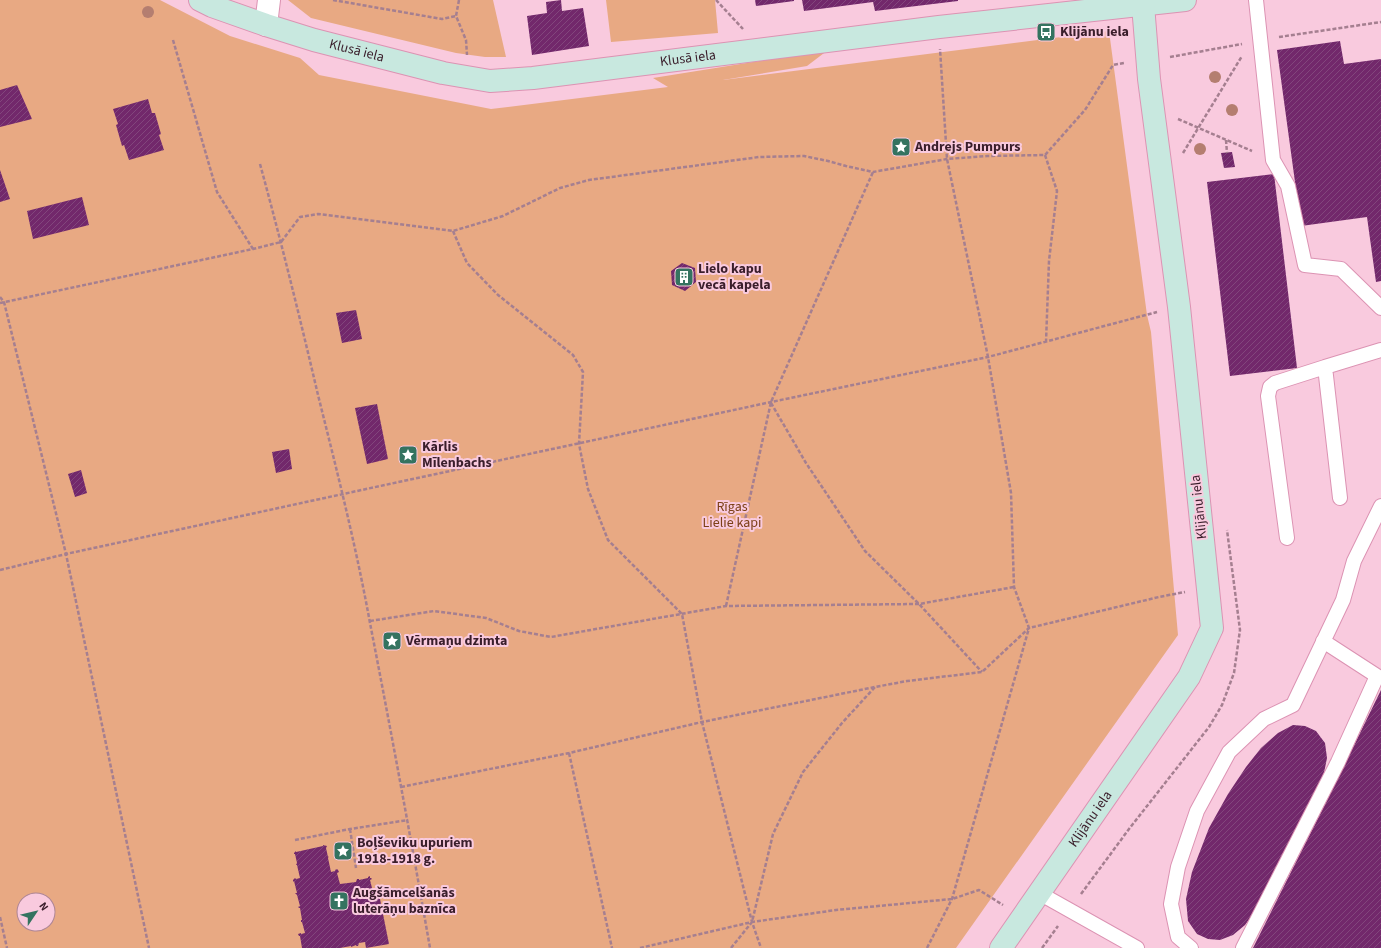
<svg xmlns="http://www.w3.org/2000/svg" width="1381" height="948" viewBox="0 0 1381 948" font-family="'Source Sans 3',sans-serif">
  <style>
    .green { fill: #e8a983; fill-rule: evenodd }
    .building { fill: url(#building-hatch) }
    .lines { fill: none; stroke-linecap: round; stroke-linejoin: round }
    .lane-casing { stroke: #dc93b3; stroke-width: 16 }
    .street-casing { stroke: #dc93b3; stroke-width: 24 }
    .secondary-casing { stroke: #dc93b3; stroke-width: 24 }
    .path { stroke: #a57f90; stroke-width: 2.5; stroke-dasharray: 4 2; stroke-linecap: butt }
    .lane { stroke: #fff; stroke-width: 14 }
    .street { stroke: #fff; stroke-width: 22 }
    .secondary { stroke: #c8e8df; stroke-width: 22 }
    .tree { fill: #b47e70 }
    .labels { text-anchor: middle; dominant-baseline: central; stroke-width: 4; stroke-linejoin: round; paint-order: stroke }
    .poi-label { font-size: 14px; font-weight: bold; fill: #3a1e2b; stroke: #f9cade; text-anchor: start }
    .street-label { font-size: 14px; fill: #3a1e2b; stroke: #f9cade }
    .park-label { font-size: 14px; fill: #7c4016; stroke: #f9cade }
  </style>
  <defs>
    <pattern id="building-hatch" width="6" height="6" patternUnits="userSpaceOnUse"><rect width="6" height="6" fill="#72286b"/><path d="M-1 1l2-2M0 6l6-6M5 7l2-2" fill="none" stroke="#82467c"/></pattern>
  </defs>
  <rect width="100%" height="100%" fill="#f9cade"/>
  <path class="green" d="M 0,0 L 160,0 L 230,36 L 300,58 L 319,75 L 491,109 L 668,87 L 653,78 L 828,50 L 807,66 L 723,80 L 1109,31 L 1147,315 L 1151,332 L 1178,635 L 956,948 L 0,948 ZM 24,900 L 48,900 L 48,924 L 24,924 Z
    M 288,0 L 493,0 L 506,57 L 485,57 L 456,53 L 311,18 Z
    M 606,0 L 715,0 L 718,33 L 611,42 Z"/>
  <path class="building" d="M 561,0 L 562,11 L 583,8 L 589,46 L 532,55 L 527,16 L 547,13 L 546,2 Z
    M 755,0 L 794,0 L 794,1 L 756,6 Z
    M 802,0 L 958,0 L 958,1 L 875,11 L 873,2 L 804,11 Z
    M 1340,41 L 1344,64 L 1381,59 L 1381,281 L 1376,282 L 1367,217 L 1301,226 L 1277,50 Z
    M 17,85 L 32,119 L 0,127 L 0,90 Z
    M 148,99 L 152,113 L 155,113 L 161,134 L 159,135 L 164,150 L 129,160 L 124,145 L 122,146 L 116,125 L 118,124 L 113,109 Z
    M 1232,152 L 1235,167 L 1224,168 L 1221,153 Z
    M 0,170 L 10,199 L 0,202 Z
    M 1274,174 L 1297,368 L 1230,376 L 1207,182 Z
    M 82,197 L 89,225 L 33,239 L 27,211 Z
    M 682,263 L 695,268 L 696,282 L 685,291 L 672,285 L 671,271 Z
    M 356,310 L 362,339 L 342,343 L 336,313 Z
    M 377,404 L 388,459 L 367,464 L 355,408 Z
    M 289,449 L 292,469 L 276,473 L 272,452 Z
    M 81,470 L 87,493 L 75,497 L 68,474 Z
    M 1381,690 L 1381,948 L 1253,948 L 1338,778 Z
    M 1293,725 L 1305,726 L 1316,731 L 1325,743 L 1327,758 L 1324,773 L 1317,791 L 1253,914 L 1245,925 L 1233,935 L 1220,940 L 1208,939 L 1197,934 L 1188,921 L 1186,899 L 1192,872 L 1209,828 L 1228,794 L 1246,767 L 1261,748 L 1278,733 Z
    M 323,845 L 327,846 L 326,848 L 328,857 L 329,856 L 328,858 L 331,872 L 335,871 L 335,870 L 337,869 L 338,870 L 339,872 L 337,873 L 340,884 L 356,882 L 357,879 L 359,879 L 359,880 L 368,878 L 368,877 L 370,876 L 370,878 L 371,878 L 372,879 L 370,880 L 372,888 L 374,890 L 378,889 L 389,944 L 366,948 L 365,942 L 359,943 L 358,946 L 356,946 L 356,945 L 351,947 L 351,946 L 340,948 L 302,948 L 300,936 L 299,936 L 298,934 L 301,933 L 301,934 L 305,933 L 302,922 L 301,922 L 301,920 L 302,920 L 300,908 L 299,908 L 298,907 L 300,906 L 297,895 L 295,893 L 297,893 L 294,881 L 293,882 L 293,880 L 295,878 L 296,879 L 300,878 L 297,865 L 296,865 L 297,863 L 295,854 L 294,854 L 294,853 L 296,851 L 296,852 L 323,846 Z"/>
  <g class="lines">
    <g class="lane-casing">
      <path id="lane" d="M 1256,0 L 1273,160 L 1288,186 L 1305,265 L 1341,269 L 1381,308
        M 1340,498 L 1325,367 L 1381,350
        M 1287,538 L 1268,396 L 1270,387 L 1275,383 L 1325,367
        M 1039,893 L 1137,948
        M 1191,948 L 1178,937 L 1171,904 L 1178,867 L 1197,811 L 1229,752 L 1264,719 L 1293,705 L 1343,600 L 1354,561 L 1381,506
        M 1243,948 L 1338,762 L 1377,676 L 1323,641"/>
    </g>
    <g class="street-casing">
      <path id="street" d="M 266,25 L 269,0"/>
    </g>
    <g class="secondary-casing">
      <g id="secondary">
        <path id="s1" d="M 200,0 L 212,6 L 266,25 L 314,40 L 443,73 L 490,81 L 533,78 L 939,27 L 1185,0"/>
        <path id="s2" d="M 1001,948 L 1189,677 L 1212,628 L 1179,307 L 1149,79 L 1143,5"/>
      </g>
    </g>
    <path class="path" d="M 333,0 L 442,19 L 456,16
      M 459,0 L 456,16 L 466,40 L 467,55
      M 716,0 L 743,29
      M 1279,37 L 1381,22
      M 173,40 L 217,192 L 253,249
      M 1170,57 L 1242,44
      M 1178,119 L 1252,151
      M 1226,140 L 1227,153
      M 1183,153 L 1242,56
      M 1045,155 L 1057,191 L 1049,261 L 1046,342
      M 260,164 C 281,241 300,318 318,395 C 337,471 356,546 370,623 C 391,731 411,839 430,948
      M 453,231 L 467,263 L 498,295 L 573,355 L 583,372 L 579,444 L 588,489 L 608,540 L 682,614 L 702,722 L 752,922 L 761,948
      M 0,297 L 4,302 L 66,554 L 149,948
      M 0,303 L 253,249 L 281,242 L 300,217 L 318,214 L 453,231 L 503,216 L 560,188 L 589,180 L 759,157 L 804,156 L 828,161 L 846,166 L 873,172 L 947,159 L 987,156 L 1045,155 L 1085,110 L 1113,65 L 1124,63
      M 771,403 L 806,463 L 865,551 L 919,604 L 982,672
      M 0,570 L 66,554 L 343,494 L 771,402 L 988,357 L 1157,312
      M 726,606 L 771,402 L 873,172
      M 370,621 L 434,611 L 486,618 L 519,631 L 551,637 L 726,606 L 919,604 L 1014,587
      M 569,753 L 612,948
      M 401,787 L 569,753 L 702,722 L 875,687 L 907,681 L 982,672 L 1029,628 L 1159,597 L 1185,592
      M 350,829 L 356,868
      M 295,840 L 350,829 L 408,820
      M 1081,894 L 1129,829 L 1209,727 L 1222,705 L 1234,673 L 1240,630 L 1227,530
      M 0,917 L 7,948
      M 640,948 L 752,922 L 836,910 L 952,899 L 979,890 L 1003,905
      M 731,948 L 752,922 L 773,834 L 803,772 L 842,723 L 875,687
      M 927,948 L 952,899 L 1029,628 L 1014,587 L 1011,493 L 988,357 L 947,159 L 940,49
      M 1042,948 L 1058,926"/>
    <use href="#lane" class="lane"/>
    <use href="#street" class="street"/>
    <use href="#secondary" class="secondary"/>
  </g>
  <g class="tree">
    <circle cx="148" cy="12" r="6"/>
    <circle cx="1215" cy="77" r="6"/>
    <circle cx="1232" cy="110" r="6"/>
    <circle cx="1200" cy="149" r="6"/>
  </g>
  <defs>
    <g id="bus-square" transform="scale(1)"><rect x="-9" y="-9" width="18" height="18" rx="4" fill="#347360" stroke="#f9cade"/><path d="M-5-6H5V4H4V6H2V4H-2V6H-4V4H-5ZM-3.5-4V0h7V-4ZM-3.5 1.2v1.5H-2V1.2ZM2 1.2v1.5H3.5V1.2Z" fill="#fff"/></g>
    <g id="sight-square" transform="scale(1)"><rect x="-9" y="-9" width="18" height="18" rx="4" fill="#347360" stroke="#f9cade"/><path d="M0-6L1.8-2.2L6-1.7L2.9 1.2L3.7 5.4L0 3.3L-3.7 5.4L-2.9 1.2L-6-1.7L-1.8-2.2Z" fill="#fff"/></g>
    <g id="building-square" transform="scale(1)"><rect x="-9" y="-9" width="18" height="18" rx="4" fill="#347360" stroke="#f9cade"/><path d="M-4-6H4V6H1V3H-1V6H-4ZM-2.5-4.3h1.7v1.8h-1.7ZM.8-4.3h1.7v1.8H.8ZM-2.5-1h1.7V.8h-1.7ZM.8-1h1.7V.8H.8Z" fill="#fff"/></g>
    <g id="church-square" transform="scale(1)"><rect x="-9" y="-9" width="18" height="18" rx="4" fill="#347360" stroke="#f9cade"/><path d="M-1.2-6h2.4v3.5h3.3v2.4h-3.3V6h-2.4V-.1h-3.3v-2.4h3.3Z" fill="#fff"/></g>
  </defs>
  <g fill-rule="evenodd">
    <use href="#bus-square" x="1046" y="32"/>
    <use href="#sight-square" x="901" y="147"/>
    <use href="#building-square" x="684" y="277"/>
    <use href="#sight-square" x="408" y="455"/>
    <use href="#sight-square" x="392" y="641"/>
    <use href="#sight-square" x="343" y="851"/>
    <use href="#church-square" x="339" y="901"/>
  </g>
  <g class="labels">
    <g class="poi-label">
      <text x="1060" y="32">Klijānu iela</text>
      <text x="915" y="147">Andrejs Pumpurs</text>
      <text x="698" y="269">Lielo kapu<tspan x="698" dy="16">vecā kapela</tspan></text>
      <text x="422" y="447">Kārlis<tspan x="422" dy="16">Mīlenbachs</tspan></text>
      <text x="406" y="641">Vērmaņu dzimta</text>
      <text x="357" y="843">Boļševiku upuriem<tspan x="357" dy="16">1918-1918 g.</tspan></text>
      <text x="353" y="893">Augšāmcelšanās<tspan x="353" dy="16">luterāņu baznīca</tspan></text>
    </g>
    <g class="street-label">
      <text stroke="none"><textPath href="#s1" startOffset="165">Klusā iela</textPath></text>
      <text stroke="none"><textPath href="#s1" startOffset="501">Klusā iela</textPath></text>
      <text transform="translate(1199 507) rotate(-96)">Klijānu iela</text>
      <text stroke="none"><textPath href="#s2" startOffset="157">Klijānu iela</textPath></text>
    </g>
    <g class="park-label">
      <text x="732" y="507">Rīgas<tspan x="732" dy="16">Lielie kapi</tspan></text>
    </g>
  </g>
  <g transform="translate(36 912) rotate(55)"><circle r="19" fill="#f9cade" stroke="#ad8596"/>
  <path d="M0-3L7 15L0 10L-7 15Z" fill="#347360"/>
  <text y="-6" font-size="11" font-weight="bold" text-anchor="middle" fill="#3a1e2b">N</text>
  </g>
</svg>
